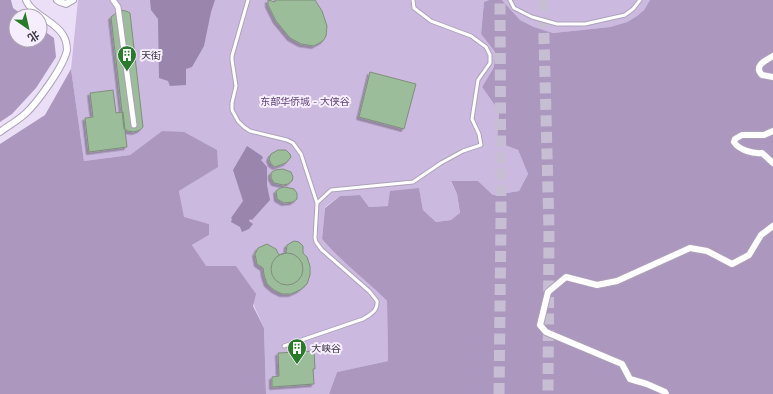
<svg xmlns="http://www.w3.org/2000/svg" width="773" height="394" viewBox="0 0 773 394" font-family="Raleway,'Noto Sans SC',sans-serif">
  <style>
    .green { fill: #ccb9df }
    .forest { fill: #ac97bf }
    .water { fill: #9a86ad }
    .building { fill: #9cbd99; stroke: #7d8f7b; filter: url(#shadow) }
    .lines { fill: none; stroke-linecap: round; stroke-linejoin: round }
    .trunk-tunnel { stroke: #c8bed4; stroke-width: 11; stroke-dasharray: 11 5.5; stroke-linecap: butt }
    .service-casing { stroke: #aea2b9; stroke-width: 5 }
    .pedestrian-casing { stroke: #aea2b9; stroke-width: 7 }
    .minor-casing { stroke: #aea2b9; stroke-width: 8 }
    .service { stroke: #fff; stroke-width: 3 }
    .pedestrian { stroke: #fff; stroke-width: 5 }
    .minor { stroke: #fff; stroke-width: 6 }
    .labels { text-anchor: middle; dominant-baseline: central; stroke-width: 4; stroke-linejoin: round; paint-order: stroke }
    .poi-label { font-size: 10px; fill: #3d3842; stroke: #f6eefe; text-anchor: start }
    .park-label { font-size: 10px; fill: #614379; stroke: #f6eefe }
  </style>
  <defs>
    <filter id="shadow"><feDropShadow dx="-2.5" dy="2.5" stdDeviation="0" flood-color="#0004"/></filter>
  </defs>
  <rect width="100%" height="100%" fill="#ebdff8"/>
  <path class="green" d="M 78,0 L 489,0 L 484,2 L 481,34 L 495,52 L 494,67 L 482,87 L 499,111 L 497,142 L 518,150 L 528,174 L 519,191 L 493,195 L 478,181 L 451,182 L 457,194 L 460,214 L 451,220 L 436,222 L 423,210 L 419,189 L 388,206 L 369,207 L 360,195 L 340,196 L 325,207 L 322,239 L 387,301 L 388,361 L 337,372 L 329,394 L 266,394 L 264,328 L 236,266 L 206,267 L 192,245 L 209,235 L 209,224 L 184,218 L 179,191 L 217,167 L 162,131 L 130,155 L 84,161 L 71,69 Z
    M 502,0 L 650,0 L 644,10 L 637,16 L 627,22 L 610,27 L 553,33 L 534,27 L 520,20 Z"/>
  <path class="forest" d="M 0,0 L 11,0 L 13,8 L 24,16 L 16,16 L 16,40 L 40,40 L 40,28 L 54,38 L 56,57 L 36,88 L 12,114 L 0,122 Z
    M 489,0 L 502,0 L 520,20 L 534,27 L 553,33 L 610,27 L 627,22 L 637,16 L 644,10 L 650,0 L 773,0 L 773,394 L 325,394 L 329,394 L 337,372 L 388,361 L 387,301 C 366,280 342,262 322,239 L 325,208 L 340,196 L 360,195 L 369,207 L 388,206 L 390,191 L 419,188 L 423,210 L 436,222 L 451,220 L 460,213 L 457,194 L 451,181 L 478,181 L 493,195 L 519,191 L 528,174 L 518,150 L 497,142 L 499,111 L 482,87 L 494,67 L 495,52 L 481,34 L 484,2 Z
    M 71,69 L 84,161 L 130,155 L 162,131 L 184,132 L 217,150 L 218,167 L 179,191 L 184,217 L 209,224 L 209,235 L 192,245 L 206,266 L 236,266 L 256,294 L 253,306 L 264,328 L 266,394 L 0,394 L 0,144 L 45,115 Z"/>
  <path class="water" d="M 150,0 L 215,0 L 211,12 L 204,46 L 192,67 L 186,69 L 186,85 L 170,86 L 168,81 L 159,78 L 158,19 L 151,10 Z
    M 247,146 L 262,156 L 263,158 L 261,160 L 267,167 L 267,185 L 270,200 L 252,220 L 250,219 L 249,221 L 253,224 L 249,229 L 242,232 L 240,227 L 231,222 L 232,219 L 231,218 L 243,201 L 233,170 Z"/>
  <path class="building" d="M 268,0 L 275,2 L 275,0 L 315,0 L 322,11 L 327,26 L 326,36 L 323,41 L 314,46 L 301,44 L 290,38 L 276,21 L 268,5 Z
    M 120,10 L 126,11 L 130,13 L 143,127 L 140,130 L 134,132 L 128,131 L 124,129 L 111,17 Z
    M 370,72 L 416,84 L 404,129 L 359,117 Z
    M 113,90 L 116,113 L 123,112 L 127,147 L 89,152 L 85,118 L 93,117 L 90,93 Z
    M 278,150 L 286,150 L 290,154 L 291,157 L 286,163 L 275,167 L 271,164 L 269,159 L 271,154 Z
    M 283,169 L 291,172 L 293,177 L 292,181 L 288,184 L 283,185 L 274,183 L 271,178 L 271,173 L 275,170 Z
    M 285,187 L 294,189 L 297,193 L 297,199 L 293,202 L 284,203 L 277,199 L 276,191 L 280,188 Z
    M 294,241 L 299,242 L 303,246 L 303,253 L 307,257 L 310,266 L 310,275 L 307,284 L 300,290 L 291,294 L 282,294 L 274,290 L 267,284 L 264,275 L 263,268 L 257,264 L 255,254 L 258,248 L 267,244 L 276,249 L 279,255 L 286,253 L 287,245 Z
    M271 269a16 16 0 1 1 32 0a16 16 0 1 1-32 0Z
    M 314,351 L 315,369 L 313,369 L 314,384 L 272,387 L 272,377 L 279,376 L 278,353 Z"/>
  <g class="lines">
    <path class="trunk-tunnel" d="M 543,0 L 549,230 L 548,394
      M 499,394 L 501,219 L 500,0"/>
    <g class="service-casing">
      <path id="service" d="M 248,0 L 232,56 L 232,60 L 236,86 L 232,103 L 232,110 L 238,121 L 244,127 L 250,131 L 287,140 L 293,143 L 301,154 L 317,203 L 315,238 L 316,242 L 322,250 L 369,291 L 377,301 C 378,311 370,315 363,319 L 284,346
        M 510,0 L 514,8 L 532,17 L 557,24 L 585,24 L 625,15 L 633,9 L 640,0
        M 317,203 L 331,190 L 413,182 L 441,163 L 463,151 L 481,145 L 479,134 L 472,119 L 478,80 L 490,63 L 490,55 L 486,47 L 471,36 L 431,21 L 414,8 L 413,0"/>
    </g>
    <g class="pedestrian-casing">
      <path id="pedestrian" d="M 113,0 L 118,7 L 134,125"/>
    </g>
    <g class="minor-casing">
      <path id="minor" d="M 57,0 L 60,2 L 66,4 L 73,0
        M 773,56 C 766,60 753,66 762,75 L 773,77
        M 773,131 L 764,135 L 742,135 L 735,139 L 734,142 C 739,150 753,154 762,153 L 773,163
        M 0,132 C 8,126 17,121 25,114 C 37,103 64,66 67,50 C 67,45 66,40 63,35 C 55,21 32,15 26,0
        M 666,394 L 665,392 L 647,384 L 630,379 L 622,364 L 546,332 L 540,325 L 548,292 L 566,277 L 597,285 L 617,281 L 690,248 L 707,251 L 732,264 L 749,255 L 761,235 L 773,226"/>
    </g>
    <use href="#service" class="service"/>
    <use href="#pedestrian" class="pedestrian"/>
    <use href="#minor" class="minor"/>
  </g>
  <defs>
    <g id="building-pin" transform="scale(1)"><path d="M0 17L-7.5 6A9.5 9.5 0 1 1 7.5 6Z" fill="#287b27" stroke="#f6eefe"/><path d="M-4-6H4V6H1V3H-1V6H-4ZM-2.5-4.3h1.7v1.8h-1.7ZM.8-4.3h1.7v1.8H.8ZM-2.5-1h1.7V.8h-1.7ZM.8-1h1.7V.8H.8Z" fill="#fff"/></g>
  </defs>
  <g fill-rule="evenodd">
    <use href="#building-pin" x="127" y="55"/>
    <use href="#building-pin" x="297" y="348"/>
  </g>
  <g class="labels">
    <g class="poi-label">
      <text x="141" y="55">天街</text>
      <text x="311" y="348">大峡谷</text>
    </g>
    <g class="park-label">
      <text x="305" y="101">东部华侨城 - 大侠谷</text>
    </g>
  </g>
  <g transform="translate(28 28) rotate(146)"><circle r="19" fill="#f6eefe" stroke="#aca5b3"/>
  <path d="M0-3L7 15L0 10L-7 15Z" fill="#287b27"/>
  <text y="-6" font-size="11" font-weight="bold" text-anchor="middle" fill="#3d3842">北</text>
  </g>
</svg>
